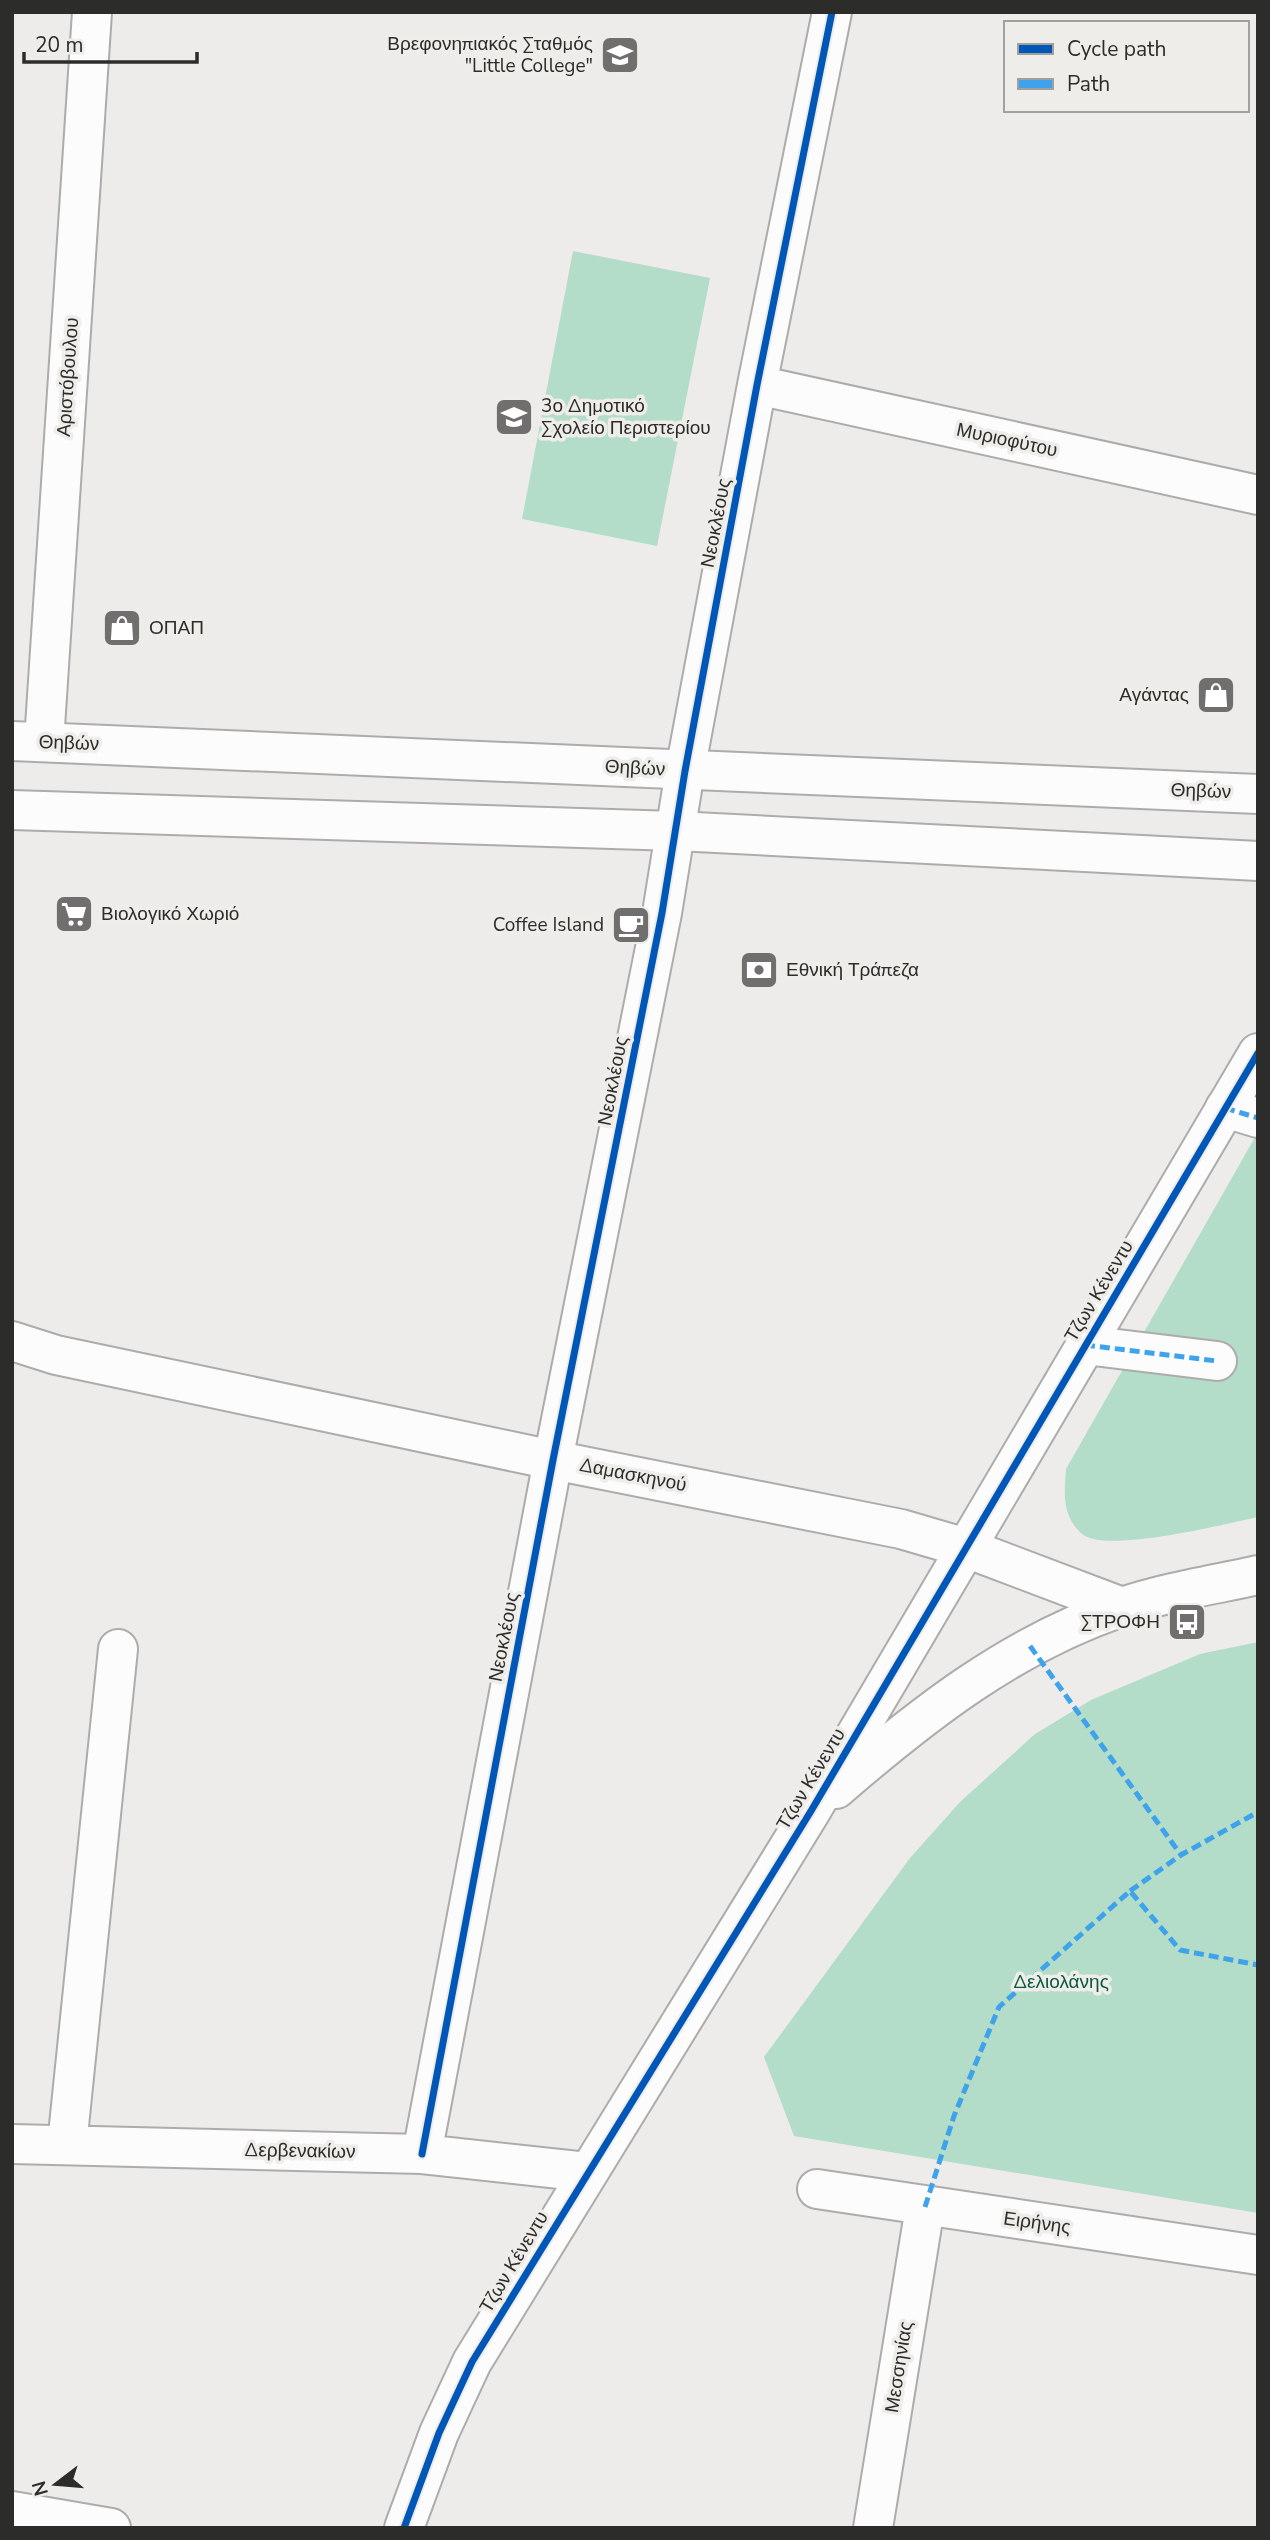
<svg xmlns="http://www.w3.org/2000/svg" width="1270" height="2540" viewBox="0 0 1270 2540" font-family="'Nunito Sans',sans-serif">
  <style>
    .green { fill: #b3ddc8 }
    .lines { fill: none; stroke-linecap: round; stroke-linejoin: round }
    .pedestrian-casing { stroke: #adacab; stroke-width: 42 }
    .minor-casing { stroke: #adacab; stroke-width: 42 }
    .tertiary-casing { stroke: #adacab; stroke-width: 42 }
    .secondary-casing { stroke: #adacab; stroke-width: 42 }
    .pedestrian { stroke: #fcfcfc; stroke-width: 38 }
    .minor { stroke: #fcfcfc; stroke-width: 38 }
    .tertiary { stroke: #fcfcfc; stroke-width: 38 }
    .secondary { stroke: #fcfcfc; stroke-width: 38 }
    .quiet { stroke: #3ea3eb; stroke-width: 5; stroke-dasharray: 10 5; stroke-linecap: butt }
    .cycleway-casing { stroke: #eeede9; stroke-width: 11 }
    .cycleway { stroke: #0057b8; stroke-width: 7 }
    .labels { text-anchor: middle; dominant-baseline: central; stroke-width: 7; stroke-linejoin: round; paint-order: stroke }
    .poi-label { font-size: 19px; fill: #2c2c2a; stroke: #eeede9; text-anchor: end }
    .street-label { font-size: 19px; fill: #2c2c2a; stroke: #eeede9 }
    .park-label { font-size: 19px; fill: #095a3e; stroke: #eeede9 }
  </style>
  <rect width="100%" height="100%" fill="#edecea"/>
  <path class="green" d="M 573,251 L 710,278 L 657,546 L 522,519 Z
    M 1258,1132 L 1258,1517 C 1225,1524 1106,1554 1082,1534 C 1062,1516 1064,1494 1066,1469 Z
    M 1258,1642 L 1258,2213 L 794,2136 L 764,2057 L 910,1858 L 960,1802 L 1035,1734 L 1091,1700 L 1200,1654 Z"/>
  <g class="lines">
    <g class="pedestrian-casing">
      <path id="pedestrian" d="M 1225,1108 L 1258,1118
        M 1085,1345 L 1217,1361"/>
    </g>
    <g class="minor-casing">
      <path id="minor" d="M 757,385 L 1258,495
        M 44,742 L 92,12
        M 12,1341 L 56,1355 L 553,1460 L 901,1529 L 966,1548 L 1122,1607
        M 12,2144 L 422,2154 L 587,2172
        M 67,2145 L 118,1649
        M 422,2154 L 553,1460 L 662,913 L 685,771 L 757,385 L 832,12
        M 817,2189 L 1258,2255
        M 12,2511 L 111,2528
        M 873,2528 L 925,2207"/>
    </g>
    <g class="tertiary-casing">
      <path id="tertiary" d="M 836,1789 C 923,1714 1012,1644 1122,1607 C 1166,1592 1213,1585 1258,1575
        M 404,2528 L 439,2433 L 472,2362 L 811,1811 L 1258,1053"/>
    </g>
    <g class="secondary-casing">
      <path id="secondary" d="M 12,741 L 1258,794
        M 12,810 L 676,831 L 1258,861"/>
    </g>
    <use href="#pedestrian" class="pedestrian"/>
    <use href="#minor" class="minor"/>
    <use href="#tertiary" class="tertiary"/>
    <use href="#secondary" class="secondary"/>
    <path class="quiet" d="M 1225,1108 L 1258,1118
      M 1085,1345 L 1217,1361
      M 1030,1646 L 1181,1855
      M 1130,1891 L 1181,1855 L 1258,1812
      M 925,2207 L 954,2116 L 999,2007 L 1130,1891 L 1180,1950 L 1258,1965"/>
    <g class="cycleway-casing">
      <path id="cycleway" d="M 422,2154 L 553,1460 L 662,913 L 685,771 L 757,385 L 832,12
        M 404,2528 L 439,2433 L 472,2362 L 811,1811 L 1258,1053"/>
    </g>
    <use href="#cycleway" class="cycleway"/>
  </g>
  <defs>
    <g id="school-square" transform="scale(2.0125)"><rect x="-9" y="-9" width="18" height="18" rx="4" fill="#706f6d" stroke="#eeede9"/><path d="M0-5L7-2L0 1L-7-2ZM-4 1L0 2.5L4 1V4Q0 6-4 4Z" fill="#fff"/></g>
    <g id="shop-square" transform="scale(2.0125)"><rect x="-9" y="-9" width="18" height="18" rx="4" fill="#706f6d" stroke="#eeede9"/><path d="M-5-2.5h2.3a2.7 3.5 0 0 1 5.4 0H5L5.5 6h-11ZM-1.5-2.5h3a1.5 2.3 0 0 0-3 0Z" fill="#fff"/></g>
    <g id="supermarket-square" transform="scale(2.0125)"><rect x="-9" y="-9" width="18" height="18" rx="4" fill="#706f6d" stroke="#eeede9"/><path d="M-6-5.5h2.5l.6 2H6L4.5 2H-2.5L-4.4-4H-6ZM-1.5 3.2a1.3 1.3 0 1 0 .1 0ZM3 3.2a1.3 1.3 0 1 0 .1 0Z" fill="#fff"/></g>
    <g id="cafe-square" transform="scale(2.0125)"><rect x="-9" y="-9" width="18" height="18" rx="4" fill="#706f6d" stroke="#eeede9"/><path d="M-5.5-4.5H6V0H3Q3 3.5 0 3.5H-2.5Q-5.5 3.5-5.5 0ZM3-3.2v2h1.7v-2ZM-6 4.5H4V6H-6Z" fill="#fff"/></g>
    <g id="bank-square" transform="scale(2.0125)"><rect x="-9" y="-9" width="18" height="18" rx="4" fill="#706f6d" stroke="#eeede9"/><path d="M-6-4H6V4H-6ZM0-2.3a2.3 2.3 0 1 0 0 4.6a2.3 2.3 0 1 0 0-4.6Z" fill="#fff"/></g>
    <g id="bus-square" transform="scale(2.0125)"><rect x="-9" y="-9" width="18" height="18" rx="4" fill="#706f6d" stroke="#eeede9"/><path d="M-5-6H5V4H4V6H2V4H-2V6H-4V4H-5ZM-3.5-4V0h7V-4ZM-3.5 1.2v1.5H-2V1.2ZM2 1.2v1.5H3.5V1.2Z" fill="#fff"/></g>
  </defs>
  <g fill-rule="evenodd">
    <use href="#school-square" x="620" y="55"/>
    <use href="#school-square" x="514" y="417"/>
    <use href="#shop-square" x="122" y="628"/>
    <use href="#shop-square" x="1216" y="695"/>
    <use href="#supermarket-square" x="74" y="914"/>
    <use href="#cafe-square" x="631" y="925"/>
    <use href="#bank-square" x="759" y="970"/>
    <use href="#bus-square" x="1187" y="1622"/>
  </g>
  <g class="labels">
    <g class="poi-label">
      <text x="593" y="44">Βρεφονηπιακός Σταθμός<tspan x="593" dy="22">"Little College"</tspan></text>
      <text x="541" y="406" text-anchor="start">3ο Δημοτικό<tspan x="541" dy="22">Σχολείο Περιστερίου</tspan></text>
      <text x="149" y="628" text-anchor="start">ΟΠΑΠ</text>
      <text x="1189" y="695">Αγάντας</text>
      <text x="101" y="914" text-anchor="start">Βιολογικό Χωριό</text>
      <text x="604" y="925">Coffee Island</text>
      <text x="786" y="970" text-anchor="start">Εθνική Τράπεζα</text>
      <text x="1160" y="1622">ΣΤΡΟΦΗ</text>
    </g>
    <g class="street-label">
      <text transform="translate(68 377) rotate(-86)">Αριστόβουλου</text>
      <text transform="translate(1007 440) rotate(12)">Μυριοφύτου</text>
      <text transform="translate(716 523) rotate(-79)">Νεοκλέους</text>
      <text transform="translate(69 743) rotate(2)">Θηβών</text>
      <text transform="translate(635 768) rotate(3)">Θηβών</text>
      <text transform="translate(1201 791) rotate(2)">Θηβών</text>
      <text transform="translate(613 1081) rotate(-79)">Νεοκλέους</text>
      <text transform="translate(1099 1291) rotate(-59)">Τζων Κένεντυ</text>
      <text transform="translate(633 1475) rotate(11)">Δαμασκηνού</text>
      <text transform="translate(504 1637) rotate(-79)">Νεοκλέους</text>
      <text transform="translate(811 1779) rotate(-59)">Τζων Κένεντυ</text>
      <text transform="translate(300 2151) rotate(1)">Δερβενακίων</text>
      <text transform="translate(1037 2223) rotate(8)">Ειρήνης</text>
      <text transform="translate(514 2262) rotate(-59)">Τζων Κένεντυ</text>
      <text transform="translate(899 2367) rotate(-81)">Μεσσηνίας</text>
    </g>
    <g class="park-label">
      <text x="1061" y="1982">Δελιολάνης</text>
    </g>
  </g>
  <rect width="1270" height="2540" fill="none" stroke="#2c2c2a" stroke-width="28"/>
  <rect x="1004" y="21" width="245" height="91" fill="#eeede9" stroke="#a0a09d" stroke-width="2"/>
  <rect x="1018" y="44" width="35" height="10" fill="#0057b8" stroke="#a0a09d" stroke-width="2"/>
  <text x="1067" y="56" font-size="21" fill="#2c2c2a">Cycle path</text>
  <rect x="1018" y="79" width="35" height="10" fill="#3ea3eb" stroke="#a0a09d" stroke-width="2"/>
  <text x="1067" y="91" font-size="21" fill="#2c2c2a">Path</text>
  <g transform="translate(56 2484) rotate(254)" stroke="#eeede9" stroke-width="5" paint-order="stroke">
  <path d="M0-5L12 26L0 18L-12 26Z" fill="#2c2c2a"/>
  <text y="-10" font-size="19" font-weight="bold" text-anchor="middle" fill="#2c2c2a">N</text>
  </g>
  <path d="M24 52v10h173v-10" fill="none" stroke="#2c2c2a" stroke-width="3.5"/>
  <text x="35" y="52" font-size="21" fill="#2c2c2a" stroke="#eeede9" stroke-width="5" paint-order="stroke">20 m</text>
</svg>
